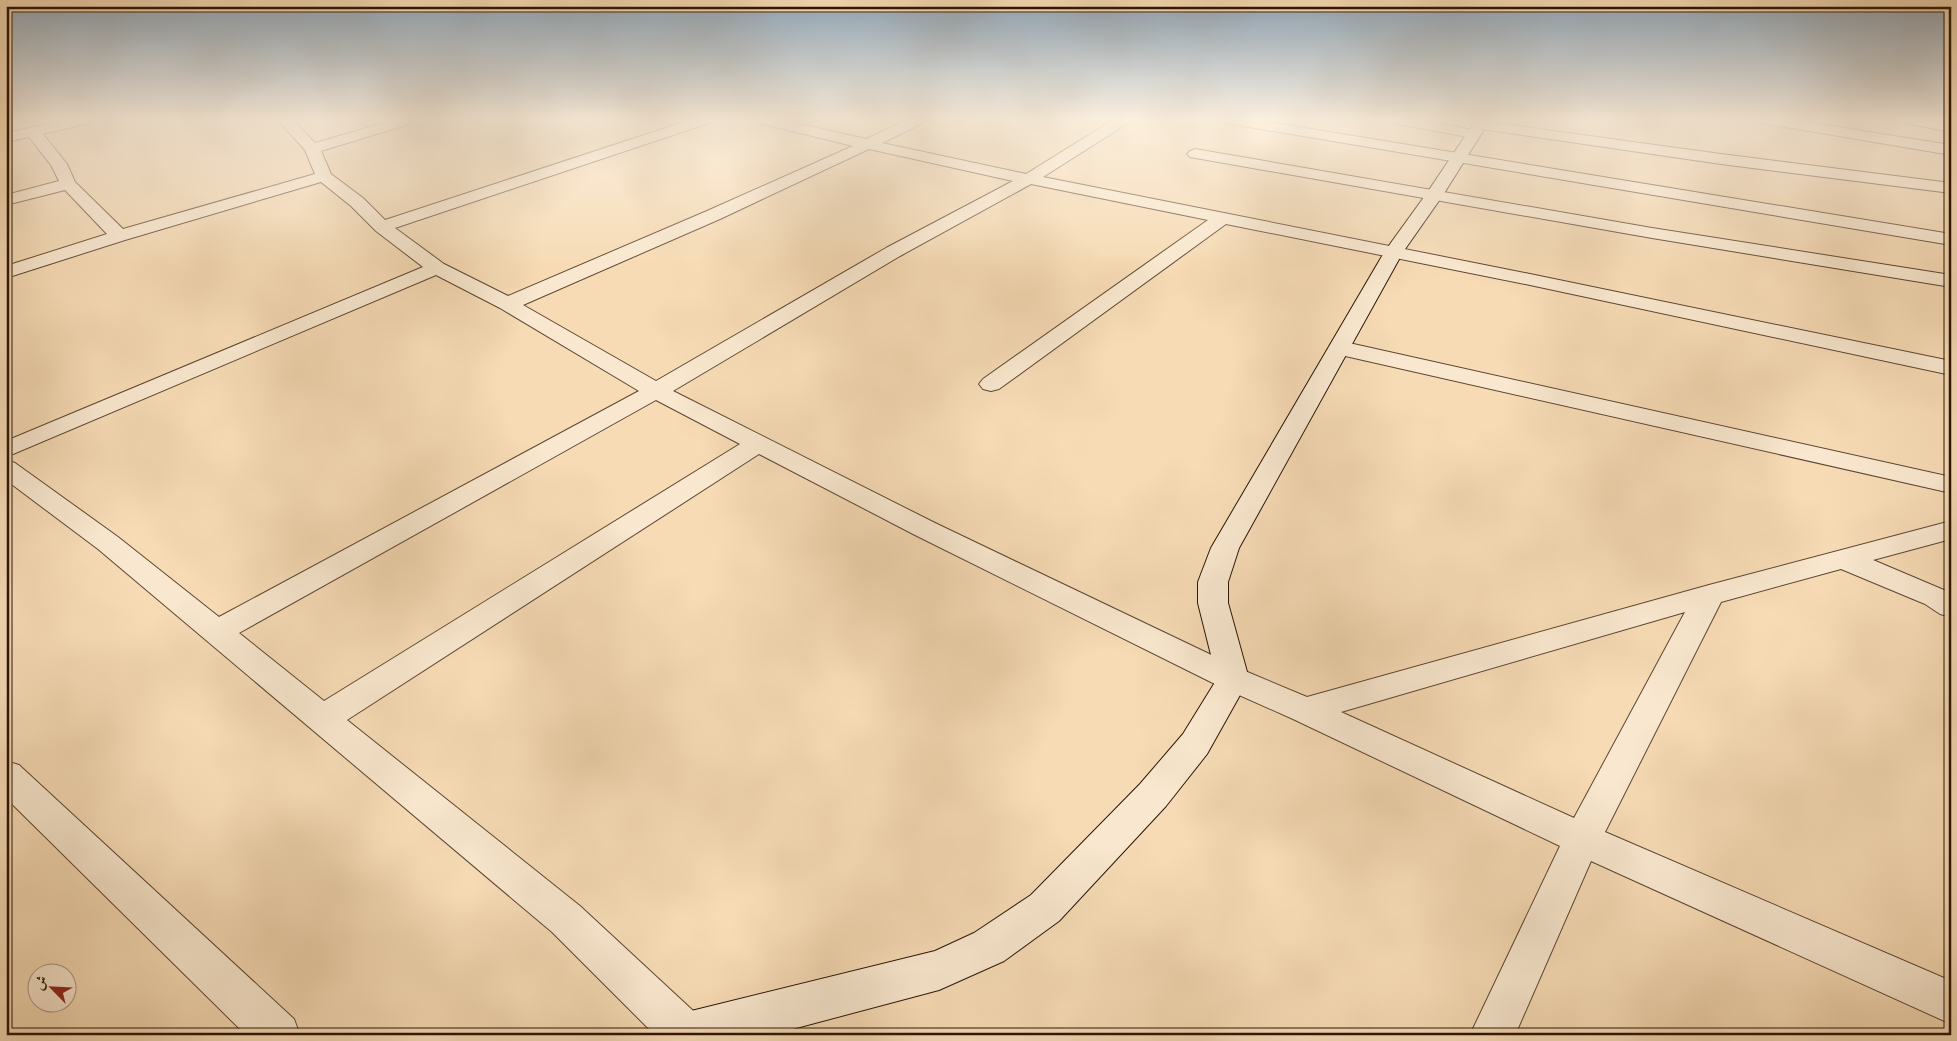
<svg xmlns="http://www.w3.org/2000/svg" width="1957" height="1041" viewBox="0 0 1957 1041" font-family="'Libre Caslon Text',Amiri,serif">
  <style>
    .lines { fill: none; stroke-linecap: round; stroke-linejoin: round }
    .street-casing { stroke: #5e4632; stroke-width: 2 }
    .secondary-casing { stroke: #2c1507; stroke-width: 2 }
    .street { fill: #f9e8cf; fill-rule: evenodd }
    .secondary { fill: #f9e8cf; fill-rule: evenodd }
  </style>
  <rect width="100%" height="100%" fill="#f6dbb5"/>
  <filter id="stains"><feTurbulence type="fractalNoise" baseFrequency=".004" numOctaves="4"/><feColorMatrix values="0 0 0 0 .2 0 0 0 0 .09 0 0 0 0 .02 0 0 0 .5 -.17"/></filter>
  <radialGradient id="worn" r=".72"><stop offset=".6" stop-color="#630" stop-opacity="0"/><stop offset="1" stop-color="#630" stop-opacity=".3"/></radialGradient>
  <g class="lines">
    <g class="street-casing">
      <path id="street" d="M 67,120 L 92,120 L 90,123 L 43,134 L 67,164 L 75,182 L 123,229 L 315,174 L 305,150 L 278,120 L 293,120 L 315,143 L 394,120 L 415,120 L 413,123 L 321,151 L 331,174 L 363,198 L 385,220 L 690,120 L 711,120 L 709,123 L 395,228 L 444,264 L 508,296 L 707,211 L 853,146 L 759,123 L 757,120 L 781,120 L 866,139 L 907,120 L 925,120 L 923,123 L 882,143 L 1026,174 L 1113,120 L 1130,120 L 1128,123 L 1043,177 L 1530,274 L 1951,361 L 1951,375 L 1530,285 L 1226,224 L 999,389 L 991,391 L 983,389 L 979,384 L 983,379 L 1208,220 L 1031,184 L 900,256 L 673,391 L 935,523 L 1245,671 L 1307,697 L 1709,585 L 1951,521 L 1951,539 L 1873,560 L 1951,593 L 1951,617 L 1940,614 L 1925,604 L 1841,569 L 1721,602 L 1605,832 L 1951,981 L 1951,1024 L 1591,861 L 1515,1035 L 1470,1035 L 1560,846 L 1293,719 L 1221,687 L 915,535 L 759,454 L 347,720 L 580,906 L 702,1019 L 708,1035 L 655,1035 L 552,932 L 98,549 L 6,480 L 6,460 L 15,463 L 118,537 L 219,617 L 639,391 L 500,308 L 436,275 L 6,457 L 6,441 L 423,267 L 376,231 L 351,206 L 321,182 L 125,240 L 6,278 L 6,266 L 107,234 L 65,190 L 6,205 L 6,195 L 59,181 L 51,165 L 29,137 L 6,142 L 6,133 ZM 869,149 L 1013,181 L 886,248 L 656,381 L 523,305 L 720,219 ZM 656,400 L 740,444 L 324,701 L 239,633 ZM 1685,612 L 1574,818 L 1341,712 Z
        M 1224,120 L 1256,120 L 1951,234 L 1951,245 L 1231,124 L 1226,123 Z
        M 1391,120 L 1420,120 L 1473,130 L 1478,131 L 1480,134 L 1478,137 L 1473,138 L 1398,124 L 1393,123 Z
        M 1760,120 L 1792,120 L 1951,145 L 1951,155 L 1767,124 L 1762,123 Z
        M 1480,121 L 1721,154 L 1951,183 L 1951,193 L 1721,164 L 1475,128 L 1473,125 L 1475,122 Z
        M 1195,149 L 1652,228 L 1951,275 L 1951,287 L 1652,238 L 1190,157 L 1187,154 L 1190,151 Z
        M 1340,341 L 1951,477 L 1951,493 L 1332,353 L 1329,348 L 1332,343 Z
        M 6,761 L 19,765 L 294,1019 L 300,1035 L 246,1035 L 6,798 Z"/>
    </g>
    <g class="secondary-casing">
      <path id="secondary" d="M 1476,120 L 1490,120 L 1443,195 L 1403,252 L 1239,548 L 1228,582 L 1228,603 L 1249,679 L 1207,754 L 1166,806 L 1059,921 L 1004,961 L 939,990 L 770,1035 L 661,1035 L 667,1019 L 683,1013 L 935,951 L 974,933 L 1031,895 L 1140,784 L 1183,734 L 1217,679 L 1198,603 L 1198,582 L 1211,548 L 1385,251 L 1427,193 Z
        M 1904,120 L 1931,120 L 1951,124 L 1951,132 L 1906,123 Z"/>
    </g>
    <use href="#street" class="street"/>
    <use href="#secondary" class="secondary"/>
  </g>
  <linearGradient id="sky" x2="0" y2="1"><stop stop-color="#92a9bc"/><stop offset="0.45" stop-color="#fbefde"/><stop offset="1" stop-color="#fbefde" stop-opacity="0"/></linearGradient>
  <rect width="1957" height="265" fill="url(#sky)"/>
  <rect width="1957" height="1041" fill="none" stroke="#f6dbb5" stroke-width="25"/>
  <rect x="8" y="8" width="1942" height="1026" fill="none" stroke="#2c1507" stroke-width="2.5"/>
  <rect x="12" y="12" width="1932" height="1016" fill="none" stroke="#2c1507"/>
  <g transform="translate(52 988) rotate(294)"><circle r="24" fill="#f9e8cf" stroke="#a7947f"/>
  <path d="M0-4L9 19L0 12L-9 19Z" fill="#8f2418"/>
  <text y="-8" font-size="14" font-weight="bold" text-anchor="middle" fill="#2c1507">ش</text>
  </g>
  <rect width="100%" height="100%" filter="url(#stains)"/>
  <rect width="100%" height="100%" fill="url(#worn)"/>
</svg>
